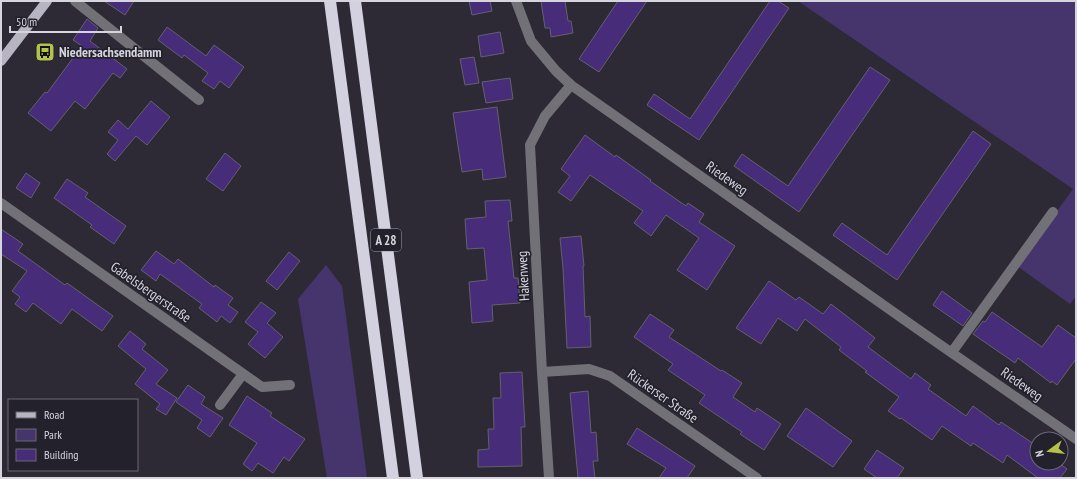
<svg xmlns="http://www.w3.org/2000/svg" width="1077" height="479" viewBox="0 0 1077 479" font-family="'PT Sans Narrow',sans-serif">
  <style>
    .green { fill: #46356c }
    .building { fill: #472c7a; stroke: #63606e }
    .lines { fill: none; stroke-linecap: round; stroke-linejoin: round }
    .minor { stroke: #727177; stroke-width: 10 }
    .major { stroke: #b8b5c2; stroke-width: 10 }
    .highway { stroke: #d3d0e0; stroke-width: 12 }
    .labels { text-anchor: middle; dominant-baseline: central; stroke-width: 3.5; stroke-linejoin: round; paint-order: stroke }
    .shield { fill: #23212c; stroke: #a09fa8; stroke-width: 1 }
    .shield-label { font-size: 13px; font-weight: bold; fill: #d6d5dd }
    .poi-label { font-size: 14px; font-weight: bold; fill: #d6d5dd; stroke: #23212c; text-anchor: start }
    .street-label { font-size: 14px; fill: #d6d5dd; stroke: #23212c }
  </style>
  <rect width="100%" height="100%" fill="#2d2a36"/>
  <path class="green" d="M 798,1 L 1076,1 L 1076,296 L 1070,304 L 1017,266 L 1073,189 Z
    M 326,265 L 342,286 L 367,478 L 327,478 L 298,299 Z"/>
  <path class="building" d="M 104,1 L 134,1 L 125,15 Z
    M 469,1 L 490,1 L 492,11 L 472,15 Z
    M 541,1 L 565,1 L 568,21 L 571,21 L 573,33 L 551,37 L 550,28 L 545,28 Z
    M 618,1 L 647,1 L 599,72 L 579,59 Z
    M 770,1 L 778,1 L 789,8 L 699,140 L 647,105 L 654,94 L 690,119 Z
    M 87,19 L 98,28 L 90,41 L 127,69 L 120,78 L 113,73 L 85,109 L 75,101 L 51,131 L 28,113 L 45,92 L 47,93 L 82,46 L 73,40 Z
    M 167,27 L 206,56 L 214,45 L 244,67 L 229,88 L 220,81 L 214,89 L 202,81 L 208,73 L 184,55 L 182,58 L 158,40 Z
    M 500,32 L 504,53 L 481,57 L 478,36 Z
    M 474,57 L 479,83 L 465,85 L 460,59 Z
    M 870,67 L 890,80 L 799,212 L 734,166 L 742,154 L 788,186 Z
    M 510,78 L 513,99 L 486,103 L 482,82 Z
    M 151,101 L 170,117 L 147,145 L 136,136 L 115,161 L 107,154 L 118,140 L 108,132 L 118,120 L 128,129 Z
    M 497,107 L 506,177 L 483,180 L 482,169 L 462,172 L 453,113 Z
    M 973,131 L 991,144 L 897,280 L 833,235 L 842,223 L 887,255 Z
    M 585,135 L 615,157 L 616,155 L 651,180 L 650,181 L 686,206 L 688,203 L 704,214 L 699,222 L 735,246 L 707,290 L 677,270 L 699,238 L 666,215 L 651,236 L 634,223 L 643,211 L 590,175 L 571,201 L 558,192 L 570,176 L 561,169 Z
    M 225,153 L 241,166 L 223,191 L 206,179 Z
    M 26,173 L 40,183 L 31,198 L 16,188 Z
    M 67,179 L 88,193 L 85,197 L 126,226 L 114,244 L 90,227 L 92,225 L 54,198 Z
    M 510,200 L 512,221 L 508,221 L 514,278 L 518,278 L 520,303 L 492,305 L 493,321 L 472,323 L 469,282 L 487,280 L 484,248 L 467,249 L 465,219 L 486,217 L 485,201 Z
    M 1,229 L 23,244 L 18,251 L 65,285 L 67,283 L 113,316 L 102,331 L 72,309 L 61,324 L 33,303 L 26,312 L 15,304 L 20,297 L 12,291 L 27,271 L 1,254 Z
    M 581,236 L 584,266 L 583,266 L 585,317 L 590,316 L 591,347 L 567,348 L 563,268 L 560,238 Z
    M 156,251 L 174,264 L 178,259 L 214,287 L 215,285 L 233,298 L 228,305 L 238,312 L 230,323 L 221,316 L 217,322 L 199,308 L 202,304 L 160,274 L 156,281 L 141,270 Z
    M 289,252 L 300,261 L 277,290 L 266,281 Z
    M 769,281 L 796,300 L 799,297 L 823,314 L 831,304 L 875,338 L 868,347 L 911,379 L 915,373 L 931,385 L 928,389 L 966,416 L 973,406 L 999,425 L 1001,422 L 1037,446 L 1037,463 L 1059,463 L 1067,469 L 1060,478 L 1038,478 L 1007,455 L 1003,463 L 973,443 L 971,446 L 942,426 L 932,440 L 901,418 L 900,419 L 888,411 L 899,397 L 865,372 L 867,371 L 839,350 L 841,347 L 805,319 L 797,331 L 778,318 L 761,344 L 736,328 Z
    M 942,291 L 972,313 L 963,326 L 933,305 Z
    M 261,302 L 276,313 L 267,323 L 283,337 L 265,358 L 248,344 L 258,332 L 245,322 Z
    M 992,312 L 1042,347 L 1058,325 L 1076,338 L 1076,359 L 1057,385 L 1052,381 L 1051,383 L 1018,358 L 1015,363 L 973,334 L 983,321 L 985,322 Z
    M 650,314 L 674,330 L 669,337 L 721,371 L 722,370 L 742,383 L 733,397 L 755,412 L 757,408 L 781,424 L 764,450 L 740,434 L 742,432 L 699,403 L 705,395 L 668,370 L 673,364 L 634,337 Z
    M 130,331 L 146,344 L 142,349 L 168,370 L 156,384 L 177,398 L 166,415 L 156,409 L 160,404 L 135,384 L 146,369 L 118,346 Z
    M 522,372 L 525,427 L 521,427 L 522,466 L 478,467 L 478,450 L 489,449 L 488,429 L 494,429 L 493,398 L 501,398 L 500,373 Z
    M 188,385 L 205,397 L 201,404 L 223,418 L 210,437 L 197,428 L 202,420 L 176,402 Z
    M 588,391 L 591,433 L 596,432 L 598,461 L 593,461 L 595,478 L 578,478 L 570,393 Z
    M 247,396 L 272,413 L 270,416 L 305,439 L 289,461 L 284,457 L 273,473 L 258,463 L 252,471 L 243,464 L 257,443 L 229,425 Z
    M 806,408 L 852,441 L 833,467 L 787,436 Z
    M 637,428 L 695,466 L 687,478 L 659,478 L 666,468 L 627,444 Z
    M 877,450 L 904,468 L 897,478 L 877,478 L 864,469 Z"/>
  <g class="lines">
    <path class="minor" d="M 75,1 L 199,100
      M 516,1 L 531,41 L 556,71 L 571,85 L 916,328 L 1076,439
      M 1,203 L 262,387 L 290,385
      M 952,352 L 1053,212
      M 542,372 L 589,369 L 610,376 L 757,478
      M 220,405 L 243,374
      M 549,478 L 542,372 L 530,145 L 545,116 L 571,85"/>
    <path class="major" d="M 1,61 L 47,1"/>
    <path class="highway" d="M 330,1 L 393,478
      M 355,1 L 417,478"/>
  </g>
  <defs>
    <g id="bus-square" transform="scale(1)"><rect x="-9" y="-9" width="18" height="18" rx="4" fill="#b4c24a" stroke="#23212c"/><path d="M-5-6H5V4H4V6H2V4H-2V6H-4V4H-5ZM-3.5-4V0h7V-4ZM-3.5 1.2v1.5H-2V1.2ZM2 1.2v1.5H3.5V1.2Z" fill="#111"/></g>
  </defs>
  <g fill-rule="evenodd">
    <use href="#bus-square" x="45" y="52"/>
  </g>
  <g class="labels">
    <rect class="shield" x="371" y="229" width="30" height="22" rx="3"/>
    <g class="shield-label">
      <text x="386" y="240">A 28</text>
    </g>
    <g class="poi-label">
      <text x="59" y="52">Niedersachsendamm</text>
    </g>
    <g class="street-label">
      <text transform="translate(727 178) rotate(35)">Riedeweg</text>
      <text transform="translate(523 276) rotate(-93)">Hakenweg</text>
      <text transform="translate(151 292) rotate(35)">Gabelsbergerstraße</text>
      <text transform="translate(1022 384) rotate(35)">Riedeweg</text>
      <text transform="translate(663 396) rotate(35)">Rückerser Straße</text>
    </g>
  </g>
  <rect width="1077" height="479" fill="none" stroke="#d6d5dd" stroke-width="4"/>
  <rect x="8" y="399" width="130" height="72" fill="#23212c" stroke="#6b6973"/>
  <rect x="16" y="412" width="20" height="6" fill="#b8b5c2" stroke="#6b6973"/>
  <text x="44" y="419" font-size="12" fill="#d6d5dd">Road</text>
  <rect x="16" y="429" width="20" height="12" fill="#46356c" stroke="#6b6973"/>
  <text x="44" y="439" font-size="12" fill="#d6d5dd">Park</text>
  <rect x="16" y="449" width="20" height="12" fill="#472c7a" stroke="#6b6973"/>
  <text x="44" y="459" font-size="12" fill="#d6d5dd">Building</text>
  <g transform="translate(1049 451) rotate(255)"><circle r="19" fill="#23212c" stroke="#6b6973"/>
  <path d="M0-3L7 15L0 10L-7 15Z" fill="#b4c24a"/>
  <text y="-6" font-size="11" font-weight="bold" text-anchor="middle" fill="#d6d5dd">N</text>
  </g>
  <path d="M10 26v6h111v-6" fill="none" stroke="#d6d5dd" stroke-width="2"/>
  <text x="16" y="26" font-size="12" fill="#d6d5dd" stroke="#23212c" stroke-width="3" paint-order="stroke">50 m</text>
</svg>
